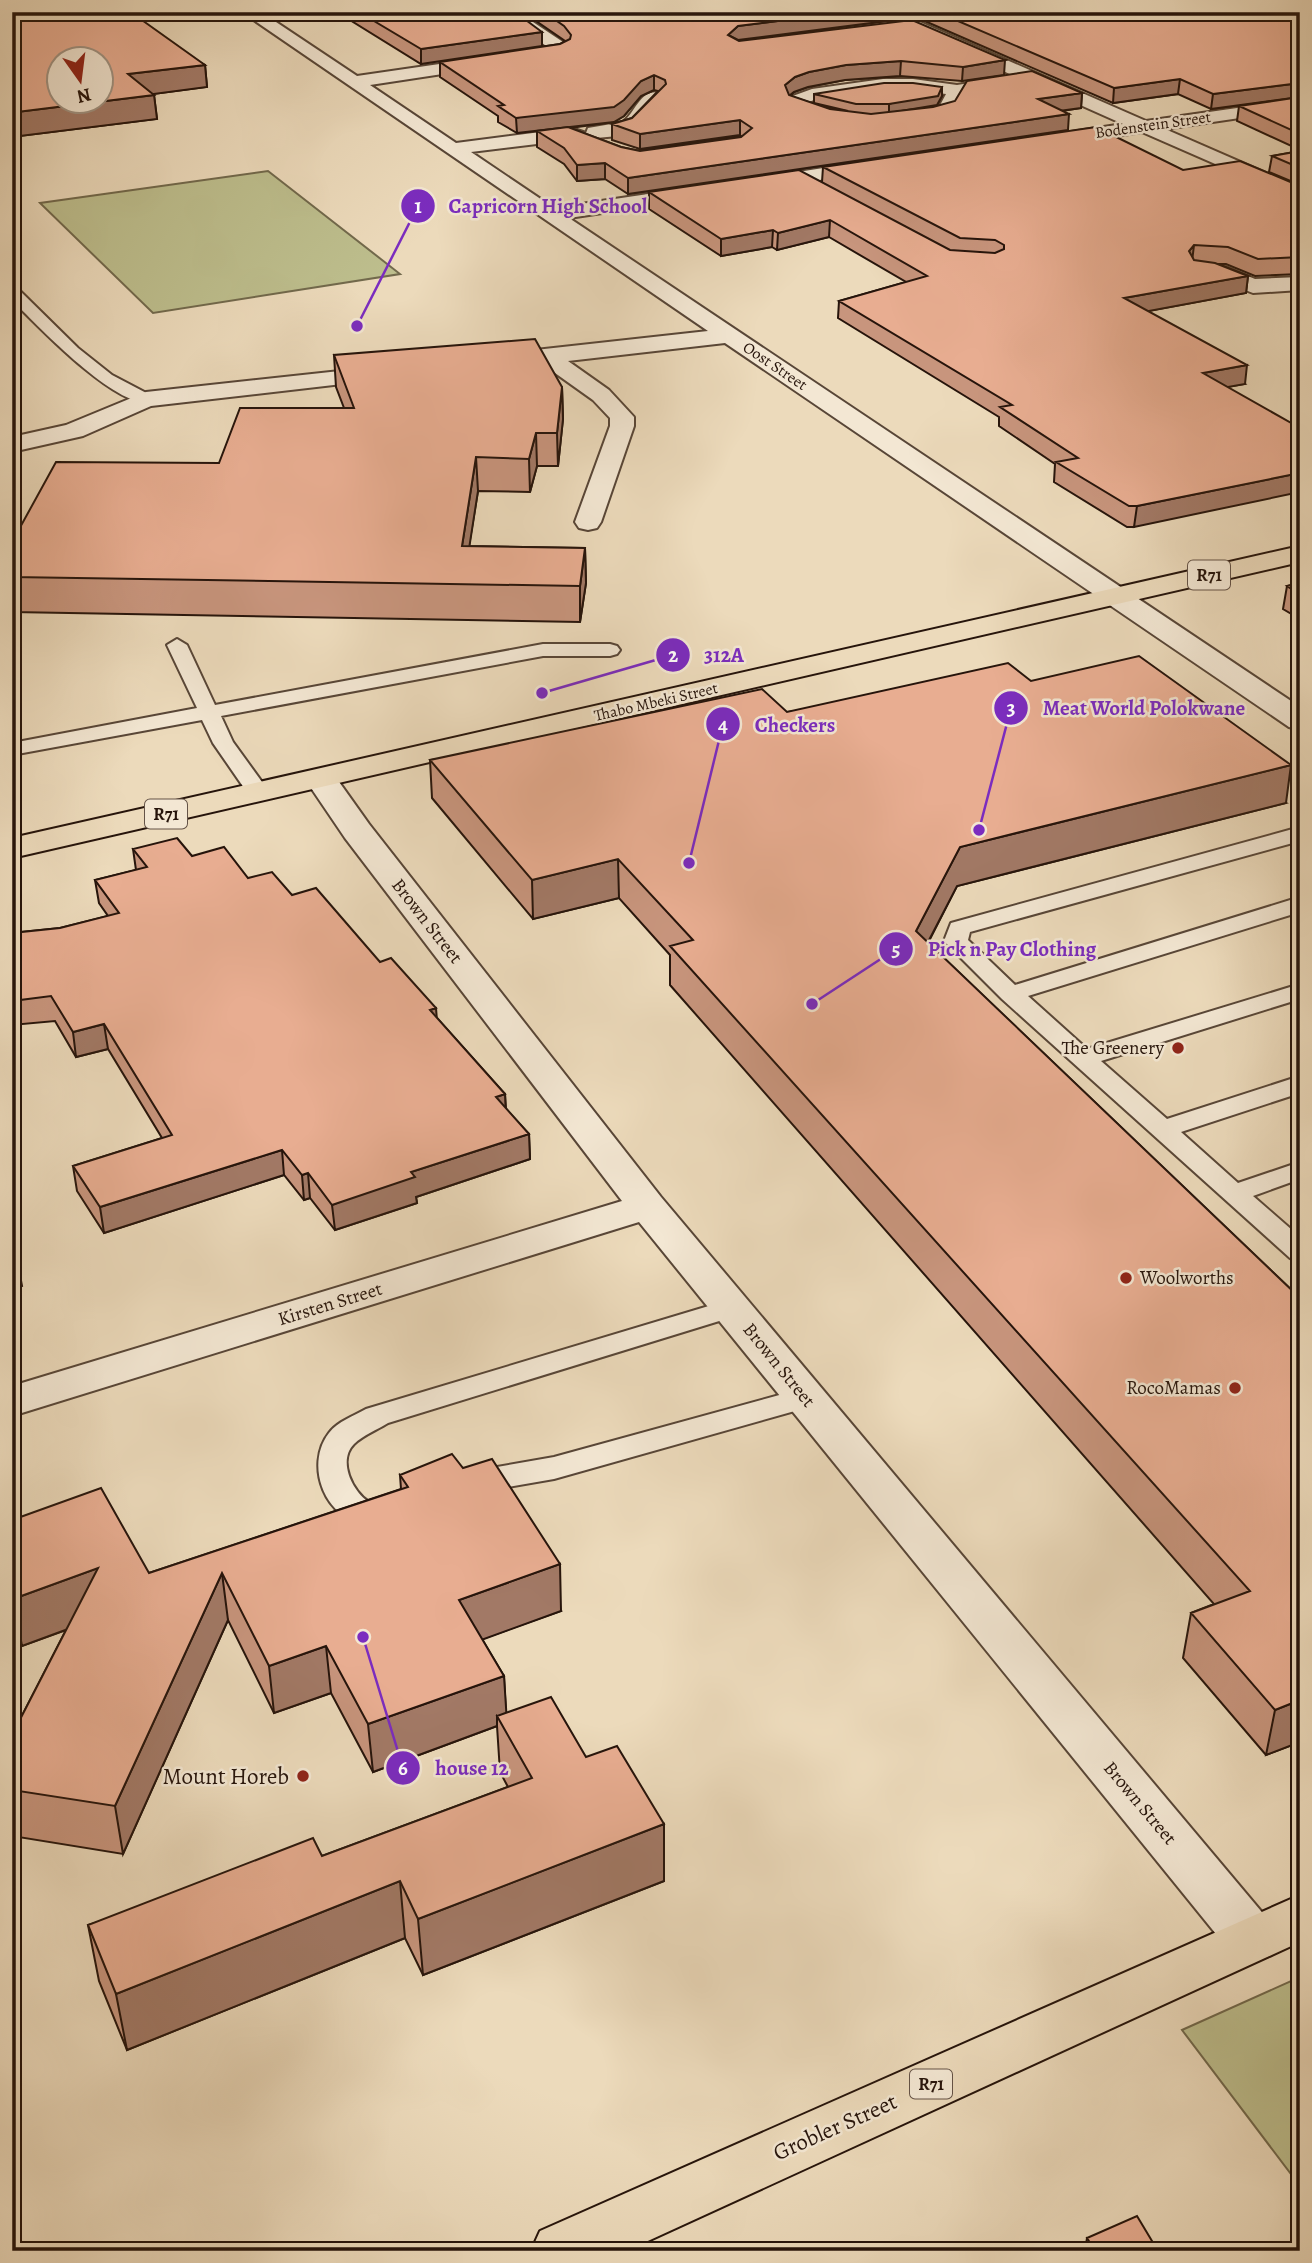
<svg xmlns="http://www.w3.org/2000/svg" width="1312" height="2263" viewBox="0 0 1312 2263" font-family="Alegreya,serif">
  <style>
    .green { fill: #bdbe8d; stroke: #72694c; stroke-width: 2 }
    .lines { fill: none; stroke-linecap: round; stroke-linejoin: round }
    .lane-casing { stroke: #584637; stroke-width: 4 }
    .street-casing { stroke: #584637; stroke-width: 4 }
    .primary-casing { stroke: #26140b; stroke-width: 4 }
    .lane { fill: #f3e7d3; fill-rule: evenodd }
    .street { fill: #f3e7d3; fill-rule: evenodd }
    .primary { fill: #ecdabb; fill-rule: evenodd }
    .wall { fill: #c8957d; stroke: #26140b; stroke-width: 2; fill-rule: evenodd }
    .shaded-wall { fill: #a27966; stroke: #26140b; stroke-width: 2 }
    .building { fill: #e8ad91; stroke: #26140b; stroke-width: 2; fill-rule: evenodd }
    .poi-dot { fill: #8f2418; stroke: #f3e7d3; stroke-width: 2.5 }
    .labels { text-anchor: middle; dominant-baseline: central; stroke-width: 5; stroke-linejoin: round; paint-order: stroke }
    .far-street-label { font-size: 16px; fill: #26140b; stroke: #f3e7d3 }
    .shield { fill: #f3e7d3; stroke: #645347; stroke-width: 2 }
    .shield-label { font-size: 18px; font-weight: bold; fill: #26140b }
    .street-label { font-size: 19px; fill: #26140b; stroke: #f3e7d3 }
    .poi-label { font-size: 19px; fill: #26140b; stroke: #f3e7d3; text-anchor: end }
    .near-poi-label { font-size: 23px; fill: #26140b; stroke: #f3e7d3; text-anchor: end }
    .near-street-label { font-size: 23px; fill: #26140b; stroke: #f3e7d3 }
    .leader { fill: none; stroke: #7b2cbf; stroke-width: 2.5 }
    .callout-dot { fill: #7b2cbf; stroke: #f3e7d3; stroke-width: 2.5 }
    .mark-label { font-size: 21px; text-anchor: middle; font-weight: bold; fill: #fff }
    .callout-label { font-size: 21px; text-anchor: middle; font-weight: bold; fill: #7b2cbf; stroke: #f3e7d3; stroke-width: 5; stroke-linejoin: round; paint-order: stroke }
  </style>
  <rect width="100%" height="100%" fill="#ecdabb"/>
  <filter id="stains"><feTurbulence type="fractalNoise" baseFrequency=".00286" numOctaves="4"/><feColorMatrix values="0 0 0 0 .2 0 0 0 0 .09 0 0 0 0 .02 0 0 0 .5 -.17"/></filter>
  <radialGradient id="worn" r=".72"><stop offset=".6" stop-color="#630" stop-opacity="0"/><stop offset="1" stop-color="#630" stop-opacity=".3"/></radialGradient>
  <path class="green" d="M 268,171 L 400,274 L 153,313 L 40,203 Z
    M 1300,1977 L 1300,2186 L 1182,2030 Z"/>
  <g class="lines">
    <g class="lane-casing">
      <path id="lane" d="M 142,12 L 163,12 L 100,28 L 94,25 Z
        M 12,287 L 17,288 L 78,348 L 112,375 L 152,396 L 154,399 L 152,402 C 118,411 36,324 12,300 Z
        M 177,639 L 187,645 L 215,705 L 543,644 L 610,644 L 617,646 L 620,650 L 617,654 L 610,656 L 543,656 L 221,716 L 233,742 L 270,793 L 267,798 L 251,798 L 213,743 L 202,720 L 12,755 L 12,743 L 197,708 L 167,645 Z
        M 1300,827 L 1300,841 L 970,932 L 968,940 L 1015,985 L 1300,897 L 1300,912 L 1028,996 L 1087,1049 L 1300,984 L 1300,999 L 1101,1061 L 1167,1119 L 1300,1076 L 1300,1093 L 1181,1132 L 1238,1183 L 1300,1162 L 1300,1179 L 1253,1196 L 1300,1237 L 1300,1261 L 1290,1258 L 1002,999 L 944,941 L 951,923 Z
        M 732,1299 L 742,1302 L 746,1308 L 742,1314 L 388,1423 C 377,1430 363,1435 354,1444 C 337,1461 353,1492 369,1502 L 385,1500 L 396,1503 L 401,1511 L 396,1519 C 387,1521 378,1525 369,1524 C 325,1522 304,1465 329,1433 C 338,1421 354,1416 366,1409 Z
        M 805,1388 L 816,1391 L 820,1398 L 816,1405 L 554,1479 L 468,1494 L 457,1491 L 452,1483 L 457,1475 L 468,1472 L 554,1457 Z"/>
    </g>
    <g class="street-casing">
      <path id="street" d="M 242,12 L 261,12 L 357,76 L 549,48 L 499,12 L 518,12 L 563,42 L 569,51 L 560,56 L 370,85 L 456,143 L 571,128 L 586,133 L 588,128 L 623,122 C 636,112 640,88 661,93 L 664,97 L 636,130 L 618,136 L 596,138 L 595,144 L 588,146 L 570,140 L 471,152 L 554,208 L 702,186 L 709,188 L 712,192 L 709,196 L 702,198 L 569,218 L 1300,707 L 1300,730 L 1289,727 L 725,343 L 568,361 L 609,390 L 634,417 L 634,426 L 601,522 L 597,528 L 588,530 L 579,528 L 575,522 L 610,426 L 610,418 L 593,400 L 541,363 L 491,369 L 483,367 L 479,362 L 483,357 L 491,355 L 708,331 Z
        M 875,12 L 897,12 L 1146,121 L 1300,99 L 1300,109 L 1165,129 L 1300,188 L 1300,201 L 1142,132 L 1052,146 L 1045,144 L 1043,140 L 1045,136 L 1123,124 L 1022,79 L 1020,85 L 964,94 L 952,115 L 907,124 L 898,118 L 901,114 L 939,107 L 946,94 C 899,87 862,92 816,99 L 807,103 L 843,115 L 846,119 L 843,123 C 828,127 798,116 787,104 L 790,97 L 812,89 L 883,79 L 913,79 L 957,85 L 1014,76 Z
        M 875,160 L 885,166 L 882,170 L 758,190 L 748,184 L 758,178 Z
        M 1200,264 L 1226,267 L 1255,279 L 1300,277 L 1300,290 L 1253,293 L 1214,278 L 1192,275 L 1189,270 L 1192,265 Z
        M 386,366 L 394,368 L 398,373 L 394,378 L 151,406 L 83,436 L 12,452 L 12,437 L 66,425 L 146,392 Z
        M 321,770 L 332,772 L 369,824 L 661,1197 L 1271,1923 L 1279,1939 L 1271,1955 L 1252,1962 L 1233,1955 L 639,1222 L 12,1416 L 12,1386 L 622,1201 L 345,838 L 305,779 L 310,772 Z"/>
    </g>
    <g class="primary-casing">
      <path id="primary" d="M 1300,546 L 1300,562 L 12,858 L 12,838 Z
        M 1300,1895 L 1300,1942 L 626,2251 L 531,2251 L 540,2231 Z"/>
    </g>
    <use href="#lane" class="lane"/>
    <use href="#street" class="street"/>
    <use href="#primary" class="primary"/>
  </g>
  <path class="wall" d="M 12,12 L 113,21 L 205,65 L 207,87 L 153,94 L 154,95 L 157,119 L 20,136 L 12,129 Z
    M 337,12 L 515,12 L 421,64 Z
    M 523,12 L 887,12 L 887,21 L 738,41 L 1005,60 L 962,81 L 900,76 L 845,80 L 808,87 L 794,92 L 790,96 L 830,109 L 848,111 L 814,103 L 814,94 L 942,96 L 937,105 L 906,110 L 1082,93 L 1081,108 L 1062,111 L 1068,130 L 628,194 L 605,179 L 577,181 L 564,164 L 537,147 L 537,131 L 517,133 L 498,122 L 498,116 L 440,77 L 440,62 L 560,44 L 565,41 ZM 654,90 L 658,91 L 632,118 L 612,124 L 612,140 L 640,149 L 740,135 L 741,136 L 640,151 L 621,147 L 570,128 L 614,122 L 624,116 L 641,96 Z
    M 904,12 L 1300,12 L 1300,150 L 1237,121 L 1239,106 L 1262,102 L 1211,109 L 1178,94 L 1113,103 Z
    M 1300,151 L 1300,185 L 1269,172 L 1272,156 Z
    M 823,167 L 1183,170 L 1300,186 L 1300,274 L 1255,276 L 1226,264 L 1217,264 L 1248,276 L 1246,293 L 1148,311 L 1245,384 L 1227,387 L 1134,527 L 1127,527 L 1054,482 L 1055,464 L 999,426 L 999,417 L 838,318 L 839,301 L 906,282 L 829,237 L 777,250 L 772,247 L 721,256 L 649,209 L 649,192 L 822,182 Z
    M 334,355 L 562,387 L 563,419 L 558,466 L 537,466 L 530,492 L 478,491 L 469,546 L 585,548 L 586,583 L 580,622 L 12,612 L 12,542 L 219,463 L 344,408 L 336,387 Z
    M 1300,583 L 1300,619 L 1283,609 L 1287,586 Z
    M 1031,681 L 1286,803 L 957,886 L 928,943 L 1300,1298 L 1300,1742 L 1266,1755 L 1183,1658 L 1191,1613 L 1214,1604 L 670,985 L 670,955 L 619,898 L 533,919 L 432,798 L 430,760 L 787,712 Z
    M 133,849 L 192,856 L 292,895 L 380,962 L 437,1018 L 505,1094 L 506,1109 L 529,1134 L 530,1159 L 416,1197 L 417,1203 L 335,1230 L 310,1198 L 304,1200 L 284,1175 L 104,1233 L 77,1191 L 73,1166 L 162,1138 L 108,1049 L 76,1057 L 55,1021 L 12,1025 L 12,933 L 60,928 L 108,916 L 99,903 L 95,880 L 136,870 Z
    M 400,1475 L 561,1611 L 482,1639 L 504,1676 L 506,1713 L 586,1757 L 664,1824 L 664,1881 L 423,1975 L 405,1938 L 127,2050 L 99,1981 L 88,1925 L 322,1856 L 508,1787 L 500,1772 L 497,1726 L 373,1772 L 331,1693 L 274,1713 L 228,1620 L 123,1854 L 12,1836 L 12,1735 L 66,1630 L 22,1646 L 12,1628 L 12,1520 L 149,1573 L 401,1489 Z
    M 1087,2238 L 1158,2251 L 1085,2251 Z"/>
  <path class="shaded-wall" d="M 12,12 L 88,12 L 12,34 Z
    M 849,12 L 887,12 L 887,21 L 738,40 L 728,35 L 738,26 Z
    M 542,32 L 542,46 L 421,64 L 421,49 Z
    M 1005,60 L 1004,75 L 962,81 L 963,67 Z
    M 901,61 L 900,76 L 845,80 L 808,87 L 794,92 L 784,100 L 785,85 L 795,77 L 809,72 L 846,65 Z
    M 205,65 L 207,87 L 131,97 L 128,74 Z
    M 654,75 L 654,90 L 641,96 L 624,116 L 614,122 L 517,133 L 516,118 L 641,81 Z
    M 1180,79 L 1178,94 L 1113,103 L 1114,88 Z
    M 1300,83 L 1300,97 L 1211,109 L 1213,94 Z
    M 942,87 L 942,96 L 937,105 L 889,113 L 889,104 Z
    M 1082,93 L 1081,108 L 1037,114 L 1038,99 Z
    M 154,95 L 157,119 L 20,136 L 17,112 Z
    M 1069,114 L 1068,130 L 628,194 L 628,178 Z
    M 740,120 L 740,135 L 640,149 L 640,134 Z
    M 605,163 L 605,179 L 577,181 L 577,165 Z
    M 830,220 L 829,237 L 777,250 L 778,233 Z
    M 773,230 L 772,247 L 721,256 L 721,239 Z
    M 1194,245 L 1192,262 L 1189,251 Z
    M 1297,257 L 1300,257 L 1300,274 L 1295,275 Z
    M 1248,276 L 1246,293 L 1122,316 L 1124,298 Z
    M 1247,365 L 1245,384 L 1200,392 L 1203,373 Z
    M 562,387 L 563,419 L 558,466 L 557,433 Z
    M 536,433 L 537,466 L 530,492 L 529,459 Z
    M 476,457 L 478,491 L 464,581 L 462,546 Z
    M 1300,473 L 1300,492 L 1134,527 L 1137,506 Z
    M 585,548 L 586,583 L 580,622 L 580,586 Z
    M 13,700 L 19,739 L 12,740 Z
    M 1291,765 L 1286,803 L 957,886 L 913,971 L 916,931 L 960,847 Z
    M 618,859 L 619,898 L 533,919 L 532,880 Z
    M 436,1008 L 438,1033 L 430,1010 Z
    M 104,1024 L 108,1049 L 76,1057 L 73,1032 Z
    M 505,1094 L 506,1119 L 496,1097 Z
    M 529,1134 L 530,1159 L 416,1197 L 417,1203 L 335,1230 L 332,1205 L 411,1172 Z
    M 282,1150 L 284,1175 L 104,1233 L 100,1207 Z
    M 308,1173 L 310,1198 L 304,1200 L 302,1175 Z
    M 15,1248 L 22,1286 L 12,1288 L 12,1249 Z
    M 560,1564 L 561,1611 L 462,1647 L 459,1600 Z
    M 98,1568 L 106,1615 L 22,1646 L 13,1599 Z
    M 222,1573 L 228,1620 L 123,1854 L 115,1806 Z
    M 326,1646 L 331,1693 L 274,1713 L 269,1666 Z
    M 504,1676 L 507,1723 L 497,1716 L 497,1726 L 373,1772 L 368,1724 Z
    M 1300,1700 L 1300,1742 L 1266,1755 L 1275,1710 Z
    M 664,1824 L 664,1881 L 423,1975 L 418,1919 Z
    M 400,1881 L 405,1938 L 127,2050 L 116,1994 Z"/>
  <path class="building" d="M 66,12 L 103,12 L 113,21 L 139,18 L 205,65 L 128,74 L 154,95 L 17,112 L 12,108 L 12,22 ZM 60,60 L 102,60 L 102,102 L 60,102 Z
    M 359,12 L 515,12 L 542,32 L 421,49 Z
    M 544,12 L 849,12 L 738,26 L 728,35 L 739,41 L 912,20 L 1005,60 L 963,67 L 901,61 L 846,65 L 809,72 L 795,77 L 785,85 L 789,95 L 830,109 L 871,114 L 933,107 L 955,101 L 967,81 L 1032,71 L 1082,93 L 1038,99 L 1069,114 L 628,178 L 605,163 L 577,165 L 564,148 L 537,131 L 568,127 L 621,147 L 640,151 L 741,137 L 752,128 L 740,120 L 640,134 L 612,124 L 632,118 L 666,84 L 665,80 L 654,75 L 641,81 L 624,100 L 614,107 L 516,118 L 498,106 L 504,105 L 440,62 L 560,44 L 570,39 L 571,35 L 564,26 Z
    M 937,12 L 1300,12 L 1300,83 L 1213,94 L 1180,79 L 1114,88 Z
    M 884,83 L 913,83 L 942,87 L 938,96 L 889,104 L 856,104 L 814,94 Z
    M 1300,97 L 1300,134 L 1239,106 Z
    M 1096,127 L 1183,170 L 1240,161 L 1300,186 L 1300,257 L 1258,259 L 1228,247 L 1194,245 L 1189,251 L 1194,260 L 1215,263 L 1248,276 L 1124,298 L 1247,365 L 1203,373 L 1300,428 L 1300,473 L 1137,506 L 1129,506 L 1056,462 L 1078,458 L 1000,407 L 1012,405 L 839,301 L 927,276 L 830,220 L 778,233 L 773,230 L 721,239 L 649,192 L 799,170 L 950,250 L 995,253 L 1004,249 L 1004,245 L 995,240 L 960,238 L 823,167 Z
    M 1300,151 L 1300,168 L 1272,156 Z
    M 535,339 L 562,387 L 557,433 L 536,433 L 529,459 L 476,457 L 462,546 L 585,548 L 580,586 L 12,577 L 12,542 L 56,462 L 219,463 L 240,408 L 354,408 L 334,355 Z
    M 1300,583 L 1300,595 L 1287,586 Z
    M 1139,656 L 1291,765 L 960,847 L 916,931 L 1300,1298 L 1300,1700 L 1275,1710 L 1191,1613 L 1250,1591 L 670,946 L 693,940 L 618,859 L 532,880 L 430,760 L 762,689 L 787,712 L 1008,663 L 1031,681 Z
    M 177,838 L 192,856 L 224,847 L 248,878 L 272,872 L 292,895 L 316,888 L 380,962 L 391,958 L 436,1008 L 430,1010 L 505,1094 L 496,1097 L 529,1134 L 411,1172 L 415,1177 L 332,1205 L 308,1173 L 302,1175 L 282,1150 L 100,1207 L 73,1166 L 172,1135 L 104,1024 L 73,1032 L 51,996 L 12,1001 L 12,933 L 60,928 L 119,913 L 95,880 L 147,867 L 133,849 Z
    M 452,1454 L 463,1468 L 492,1459 L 560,1564 L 459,1600 L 504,1676 L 368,1724 L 326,1646 L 269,1666 L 222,1573 L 115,1806 L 12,1790 L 12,1735 L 98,1568 L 13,1599 L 12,1520 L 101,1488 L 149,1573 L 408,1487 L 400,1475 Z
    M 551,1697 L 586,1757 L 617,1746 L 664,1824 L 418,1919 L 400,1881 L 116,1994 L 88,1925 L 313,1838 L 322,1856 L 532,1778 L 497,1716 Z
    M 1137,2216 L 1158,2251 L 1095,2251 L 1087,2238 Z"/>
  <g class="poi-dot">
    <circle cx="1178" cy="1048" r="7"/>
    <circle cx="1126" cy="1278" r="7"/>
    <circle cx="1235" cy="1388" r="7"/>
    <circle cx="303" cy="1776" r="7"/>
  </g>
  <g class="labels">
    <g class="far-street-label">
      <text transform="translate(1153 125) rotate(-8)">Bodenstein Street</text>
      <text transform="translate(775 366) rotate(34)">Oost Street</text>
      <text transform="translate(656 702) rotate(-13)">Thabo Mbeki Street</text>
    </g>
    <g class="shield">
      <rect x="1188" y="560.5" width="42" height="29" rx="5"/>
      <rect x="145" y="799.5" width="42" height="29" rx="5"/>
      <rect x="910" y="2069.5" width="42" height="29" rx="5"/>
    </g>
    <g class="shield-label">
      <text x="1209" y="575">R71</text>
      <text x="166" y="814">R71</text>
      <text x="931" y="2084">R71</text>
    </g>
    <g class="street-label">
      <text transform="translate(427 921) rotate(52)">Brown Street</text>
      <text transform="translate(330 1304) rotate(-17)">Kirsten Street</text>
      <text transform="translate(779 1365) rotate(51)">Brown Street</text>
      <text transform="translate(1140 1803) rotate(50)">Brown Street</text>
    </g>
    <g class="poi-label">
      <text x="1164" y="1048">The Greenery</text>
      <text x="1140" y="1278" text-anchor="start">Woolworths</text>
      <text x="1221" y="1388">RocoMamas</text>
    </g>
    <g class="near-poi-label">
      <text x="289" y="1776">Mount Horeb</text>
    </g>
    <g class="near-street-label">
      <text transform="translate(835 2127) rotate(-24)">Grobler Street</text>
    </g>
  </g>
  <path class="leader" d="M357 326L418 206M542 693L673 655M979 830L1011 708M689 863L723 724M812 1004L896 949M363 1637L403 1768"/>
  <g class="callout-dot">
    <circle cx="357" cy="326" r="7"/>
    <circle cx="542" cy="693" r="7"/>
    <circle cx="979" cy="830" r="7"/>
    <circle cx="689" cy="863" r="7"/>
    <circle cx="812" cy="1004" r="7"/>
    <circle cx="363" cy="1637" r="7"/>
    <circle cx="418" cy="206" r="18"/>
    <circle cx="673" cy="655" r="18"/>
    <circle cx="1011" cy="708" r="18"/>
    <circle cx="723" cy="724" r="18"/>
    <circle cx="896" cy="949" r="18"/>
    <circle cx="403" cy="1768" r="18"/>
  </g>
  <g class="mark-label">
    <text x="418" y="213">1</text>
    <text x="673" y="662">2</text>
    <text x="1011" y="715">3</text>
    <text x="723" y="732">4</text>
    <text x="896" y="956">5</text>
    <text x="403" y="1775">6</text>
  </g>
  <g class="callout-label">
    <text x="548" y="213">Capricorn High School</text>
    <text x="724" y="662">312A</text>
    <text x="1144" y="715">Meat World Polokwane</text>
    <text x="795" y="732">Checkers</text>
    <text x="1012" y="956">Pick n Pay Clothing</text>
    <text x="472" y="1775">house 12</text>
  </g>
  <rect width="1312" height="2263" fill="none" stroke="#ecdabb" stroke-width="42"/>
  <rect x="14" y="14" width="1284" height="2235" fill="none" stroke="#26140b" stroke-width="3.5"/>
  <rect x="21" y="21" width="1270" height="2221" fill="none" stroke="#26140b" stroke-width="2"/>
  <g transform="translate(80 80) rotate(166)"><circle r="33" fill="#f3e7d3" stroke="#a19383" stroke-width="2"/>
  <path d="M0-5L12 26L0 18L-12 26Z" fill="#8f2418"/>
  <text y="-10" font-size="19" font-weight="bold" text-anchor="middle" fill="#26140b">N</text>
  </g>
  <rect width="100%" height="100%" filter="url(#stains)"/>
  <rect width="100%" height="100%" fill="url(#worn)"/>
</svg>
